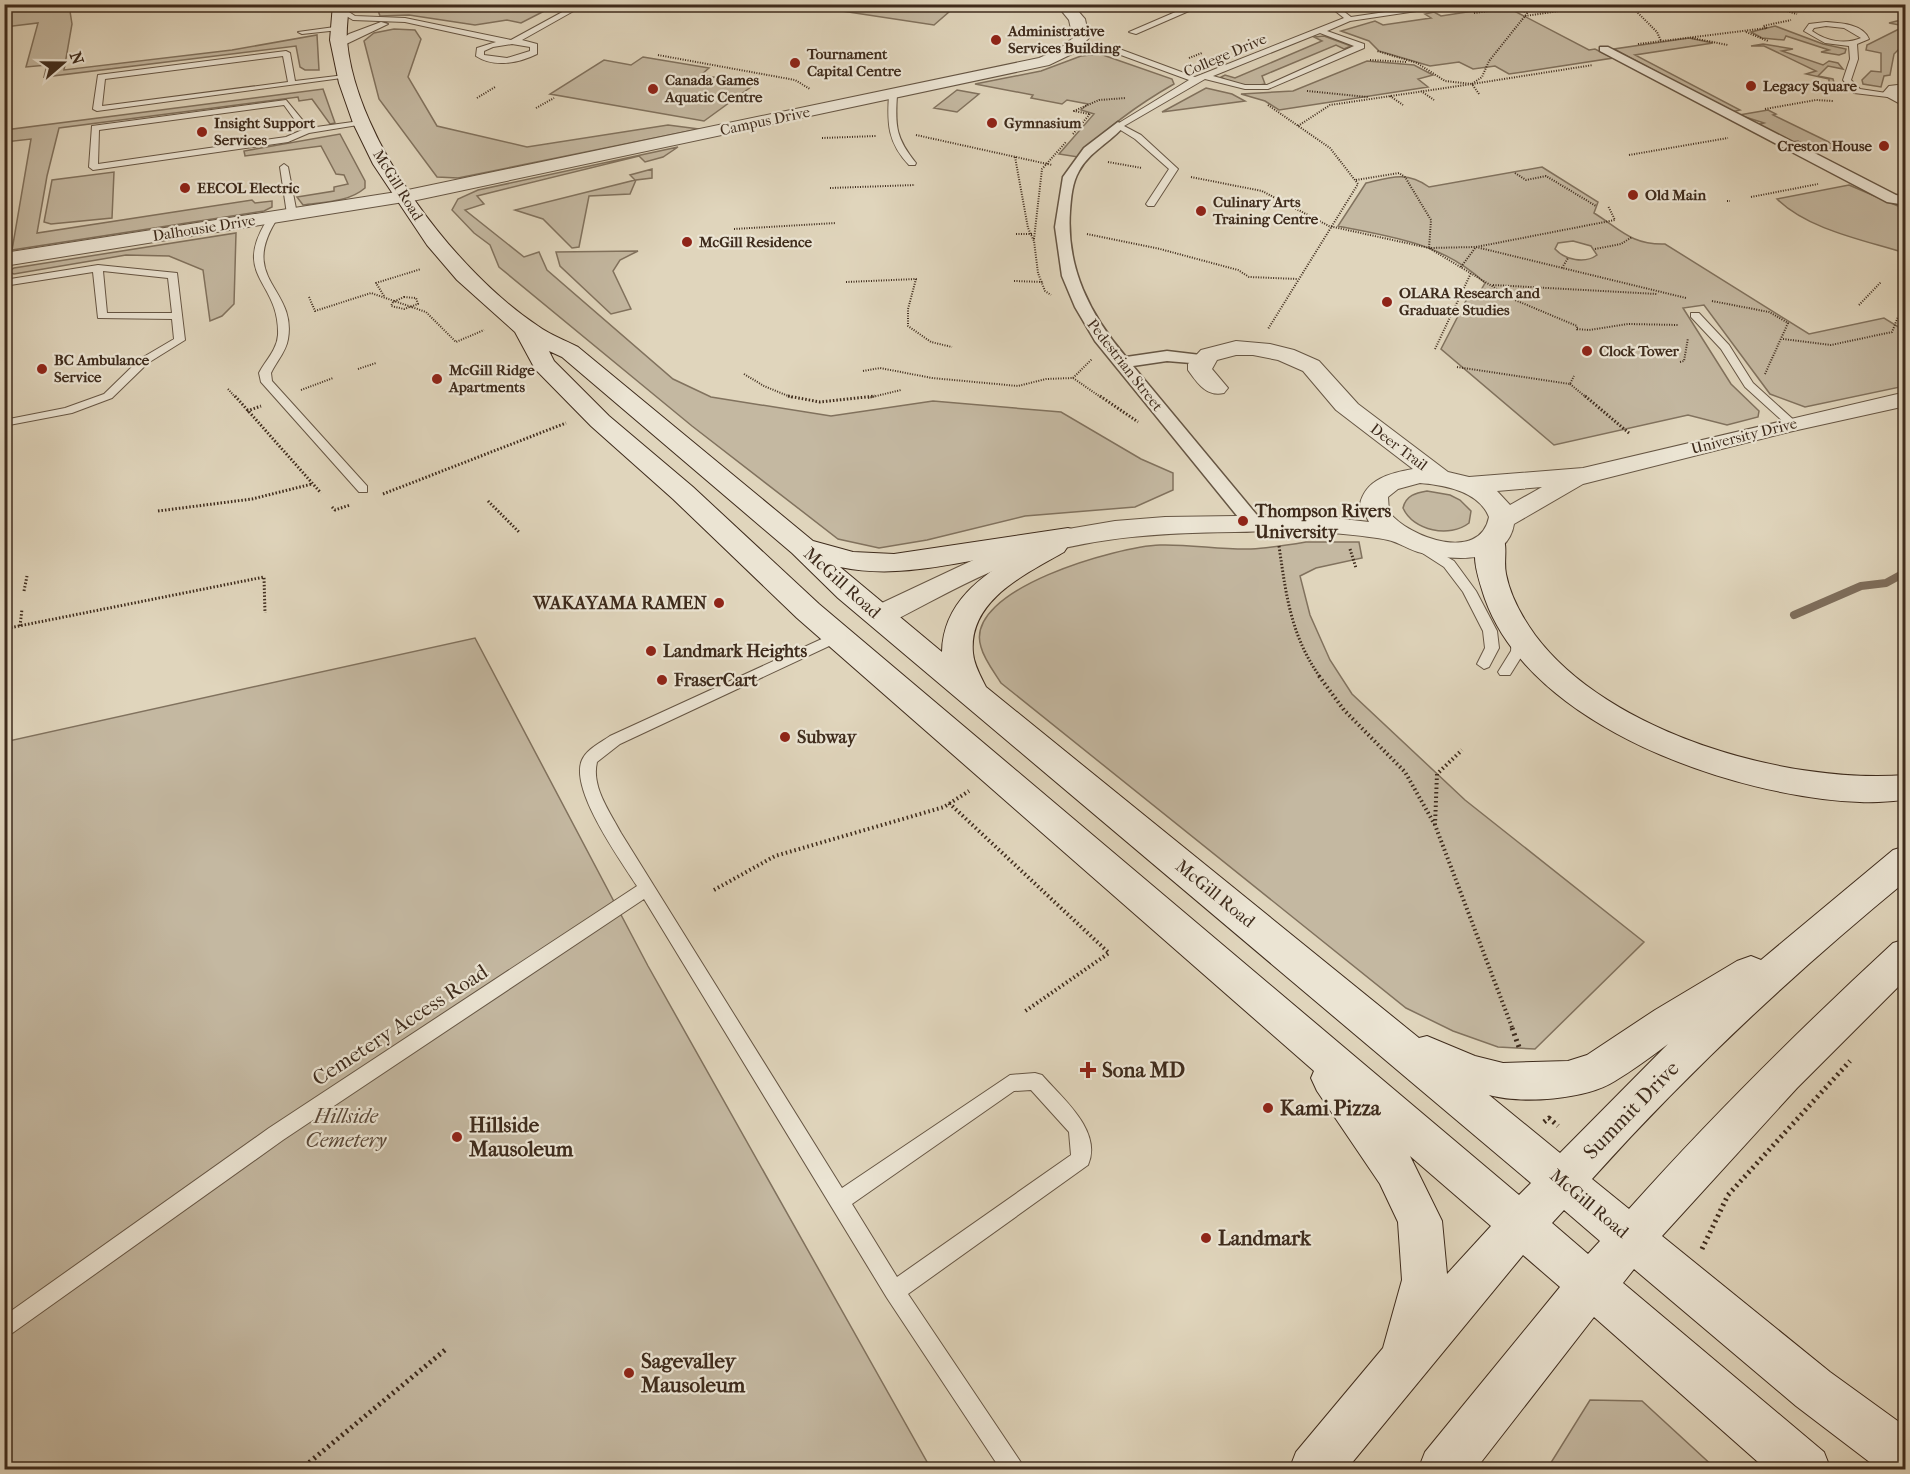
<svg xmlns="http://www.w3.org/2000/svg" width="1910" height="1474" viewBox="0 0 1910 1474" font-family="'IM FELL French Canon',serif">
  <style>
    .green { fill: #c4b8a1; stroke: #81725e; stroke-width: 1.5; fill-rule: evenodd }
    .lines { fill: none; stroke-linecap: round; stroke-linejoin: round }
    .stream { stroke: #7e6e5c; stroke-width: 8 }
    .service-casing { stroke: #665644; stroke-width: 2 }
    .pedestrian-casing { stroke: #665644; stroke-width: 3 }
    .minor-casing { stroke: #665644; stroke-width: 2 }
    .tertiary-casing { stroke: #665644; stroke-width: 2 }
    .secondary-casing { stroke: #3e2b1c; stroke-width: 2 }
    .path-far3 { stroke: #3e2b1c; stroke-width: 2; stroke-dasharray: 1 1.5; stroke-linecap: butt }
    .path-far2 { stroke: #3e2b1c; stroke-width: 3; stroke-dasharray: 1.5 2; stroke-linecap: butt }
    .path-far1 { stroke: #3e2b1c; stroke-width: 4; stroke-dasharray: 1.5 3; stroke-linecap: butt }
    .path { stroke: #3e2b1c; stroke-width: 5; stroke-dasharray: 2 4; stroke-linecap: butt }
    .service { fill: #ebe4d3; fill-rule: evenodd }
    .pedestrian { fill: #ebe4d3; fill-rule: evenodd }
    .minor { fill: #ebe4d3; fill-rule: evenodd }
    .tertiary { fill: #ebe4d3; fill-rule: evenodd }
    .secondary { fill: #ebe4d3; fill-rule: evenodd }
    .poi-dot { fill: #8f2418; stroke: #ebe4d3; stroke-width: 2 }
    .labels { text-anchor: middle; dominant-baseline: central; stroke-width: 4.5; stroke-linejoin: round; paint-order: stroke }
    .far-poi-label { font-size: 15px; font-weight: bold; fill: #3e2b1c; stroke: #ebe4d3; text-anchor: start }
    .far-street-label { font-size: 15px; fill: #3e2b1c; stroke: #ebe4d3 }
    .poi-label { font-size: 18px; font-weight: bold; fill: #3e2b1c; stroke: #ebe4d3; text-anchor: start }
    .street-label { font-size: 18px; fill: #3e2b1c; stroke: #ebe4d3 }
    .near-street-label { font-size: 21px; fill: #3e2b1c; stroke: #ebe4d3 }
    .near-poi-label { font-size: 21px; font-weight: bold; fill: #3e2b1c; stroke: #ebe4d3; text-anchor: start }
    .near-park-label { font-size: 21px; font-style: italic; fill: #594737; stroke: #ebe4d3 }
  </style>
  <rect width="100%" height="100%" fill="#e0d5bc"/>
  <filter id="stains"><feTurbulence type="fractalNoise" baseFrequency=".00333" numOctaves="4"/><feColorMatrix values="0 0 0 0 .2 0 0 0 0 .09 0 0 0 0 .02 0 0 0 .5 -.17"/></filter>
  <radialGradient id="worn" r=".72"><stop offset=".6" stop-color="#630" stop-opacity="0"/><stop offset="1" stop-color="#630" stop-opacity=".3"/></radialGradient>
  <path class="green" d="M 38,5 L 69,5 L 72,24 L 64,70 L 232,50 L 317,35 L 319,70 L 305,70 L 300,67 L 296,46 L 44,77 L 47,65 L 26,67 L 38,23 L 5,27 L 5,13 Z
    M 376,5 L 376,4 L 556,5 L 521,23 L 507,20 L 475,25 L 409,15 L 380,16 Z
    M 802,5 L 957,5 L 934,25 Z
    M 1472,5 L 1503,5 L 1589,50 L 1595,49 L 1613,58 L 1509,74 L 1495,66 L 1473,69 L 1459,62 L 1430,66 L 1379,51 L 1369,41 L 1341,31 L 1375,21 L 1383,25 L 1431,18 L 1425,14 L 1434,12 L 1441,16 L 1480,10 Z
    M 1905,19 L 1905,43 L 1894,54 L 1890,75 L 1884,76 L 1881,87 L 1863,84 L 1862,80 L 1871,71 L 1881,72 L 1881,53 L 1866,50 L 1867,45 L 1905,26 L 1889,23 Z
    M 1775,26 L 1823,44 L 1846,49 L 1845,53 L 1839,55 L 1821,52 L 1829,50 L 1786,36 L 1784,40 L 1762,38 L 1751,32 Z
    M 394,29 L 415,30 L 421,39 L 408,77 L 437,126 L 527,147 L 668,125 L 699,129 L 458,178 L 437,177 L 379,99 L 364,41 L 374,33 Z
    M 1324,36 L 1351,46 L 1344,49 L 1336,45 L 1262,76 L 1265,84 C 1251,88 1232,85 1221,77 L 1225,75 L 1235,78 L 1322,41 L 1314,37 Z
    M 1689,38 L 1713,43 L 1635,55 L 1740,110 L 1732,112 L 1614,49 Z
    M 1763,44 L 1793,49 L 1782,51 L 1823,65 L 1829,61 L 1838,63 L 1843,69 L 1828,66 L 1818,76 L 1833,79 L 1836,90 L 1821,85 L 1829,85 L 1829,79 L 1806,74 L 1816,71 L 1764,46 L 1751,46 Z
    M 1100,54 L 1172,79 L 1174,84 C 1137,105 1107,127 1078,157 L 1059,154 L 1094,114 L 1081,110 L 1088,104 L 1067,100 L 1062,104 L 1031,98 L 1033,95 L 975,84 L 1041,71 L 1081,56 Z
    M 643,57 L 709,68 L 701,75 L 755,84 L 704,121 L 550,94 L 604,60 L 631,65 Z
    M 1367,61 L 1414,65 L 1433,75 L 1418,79 L 1428,87 L 1279,110 L 1265,101 L 1241,94 L 1293,91 Z
    M 1206,88 L 1232,94 L 1245,101 L 1162,112 Z
    M 323,89 L 335,123 L 330,124 L 312,99 L 299,101 L 298,97 L 59,128 L 47,176 L 37,233 L 252,200 L 255,203 L 272,201 L 272,207 L 264,211 L 12,250 L 31,139 L 5,142 L 5,130 Z
    M 957,90 L 979,94 L 957,112 L 934,108 Z
    M 1768,110 L 1776,114 L 1773,115 L 1839,147 L 1811,152 L 1804,149 L 1809,147 L 1798,141 L 1791,142 L 1757,125 L 1764,123 L 1739,115 Z
    M 340,134 L 365,181 L 365,188 C 349,202 324,202 303,205 L 297,197 L 334,191 L 334,187 L 348,184 L 344,175 L 336,174 L 321,146 L 245,156 L 244,151 Z
    M 678,147 L 663,157 L 645,162 L 639,156 L 477,196 L 484,204 L 465,210 L 524,257 L 539,252 L 547,270 L 673,379 L 711,397 L 831,416 L 933,401 L 1061,412 L 1141,459 L 1173,473 L 1173,490 L 1135,507 L 1025,516 L 927,540 L 879,548 L 838,539 L 692,426 L 499,267 L 490,245 L 474,233 L 452,210 L 458,199 L 478,190 Z
    M 1542,167 L 1598,202 L 1594,213 C 1620,229 1631,245 1665,244 L 1809,334 L 1884,318 L 1905,331 L 1905,386 L 1805,407 L 1770,394 L 1704,305 L 1683,308 L 1731,384 L 1759,411 L 1758,417 L 1727,425 L 1688,415 L 1554,445 L 1441,349 L 1470,293 L 1481,290 L 1485,283 C 1443,243 1392,237 1338,226 L 1366,183 C 1391,177 1407,171 1429,187 ZM 1573,241 L 1591,246 L 1597,255 C 1585,264 1565,260 1555,249 L 1558,243 Z
    M 652,169 L 652,178 L 636,180 L 630,194 L 589,196 L 579,247 L 572,248 L 543,219 L 515,210 L 635,180 L 630,175 Z
    M 114,172 L 112,218 L 51,224 L 44,222 L 52,180 Z
    M 1849,185 L 1905,209 L 1905,253 C 1864,240 1809,230 1777,199 Z
    M 236,233 L 234,304 L 222,316 L 210,321 L 203,270 L 169,256 L 126,255 L 14,274 L 8,272 L 14,268 Z
    M 638,251 L 620,260 L 613,271 L 631,309 L 611,314 L 560,266 L 556,252 Z
    M 1427,491 L 1450,495 L 1460,500 L 1471,511 L 1469,523 C 1450,538 1413,531 1403,508 C 1406,495 1416,493 1427,491 Z
    M 1306,542 L 1359,542 L 1362,558 L 1316,568 L 1300,576 L 1310,615 L 1330,660 L 1352,694 L 1465,800 L 1644,942 L 1535,1049 L 1498,1047 L 1453,1031 L 1406,1008 L 1001,683 C 994,672 984,659 981,647 C 962,589 1120,546 1160,545 C 1190,544 1221,550 1251,549 C 1270,548 1288,545 1306,542 Z
    M 475,638 L 648,966 L 931,1469 L 5,1469 L 4,742 Z
    M 1590,1400 L 1642,1401 L 1716,1469 L 1547,1469 Z"/>
  <g class="lines">
    <path class="stream" d="M 1794,615 L 1861,586 L 1886,583 L 1906,572"/>
    <g class="service-casing">
      <path id="service" d="M 577,4 L 586,4 L 522,40 L 537,44 L 537,54 C 519,63 494,68 476,56 L 477,48 L 496,42 L 405,22 L 353,20 L 336,10 L 343,8 L 355,16 L 405,18 L 511,40 ZM 512,44 L 530,47 L 530,51 L 507,58 L 484,55 L 484,51 L 493,47 Z
        M 1194,4 L 1205,4 L 1136,34 L 1129,32 Z
        M 1339,4 L 1347,4 L 1342,10 L 1351,17 L 1440,4 L 1463,4 L 1350,21 L 1327,31 L 1364,44 L 1364,48 L 1268,89 L 1245,89 L 1205,79 L 1124,126 L 1141,135 L 1178,169 L 1154,206 L 1148,206 L 1146,204 L 1169,169 L 1135,139 L 1114,126 L 1189,80 L 1110,51 L 1076,46 L 1073,42 L 1114,47 L 1195,77 L 1344,18 L 1334,10 ZM 1320,33 L 1354,46 L 1267,85 L 1245,85 L 1213,76 Z
        M 381,22 L 388,24 L 342,46 L 335,44 L 349,34 Z
        M 1826,22 C 1840,23 1863,24 1869,39 L 1857,44 L 1858,59 L 1851,80 L 1860,89 L 1893,94 L 1896,94 L 1896,98 L 1854,93 L 1843,80 L 1850,59 L 1849,46 L 1825,43 L 1804,31 L 1809,24 ZM 1826,26 L 1844,28 L 1861,38 C 1845,45 1826,41 1812,31 L 1814,28 Z
        M 342,26 L 339,30 L 302,34 L 298,32 Z
        M 286,51 L 290,53 L 295,81 L 345,75 L 349,77 L 97,111 L 93,109 L 98,75 ZM 283,56 L 288,82 L 102,106 L 105,79 Z
        M 893,93 L 897,95 C 895,127 896,138 916,163 L 915,165 L 909,165 C 888,143 887,124 889,95 Z
        M 286,100 L 309,128 L 360,121 L 364,124 L 309,133 L 288,142 L 93,170 L 89,167 L 92,126 ZM 284,105 L 302,130 L 286,137 L 98,164 L 99,130 Z
        M 284,164 L 288,167 L 297,214 L 292,217 L 287,214 L 280,167 Z
        M 274,213 L 279,216 C 236,280 297,287 288,339 C 286,352 276,362 271,373 L 272,381 L 367,486 L 367,492 L 359,492 L 261,382 L 259,373 C 265,361 277,350 278,335 C 280,279 228,277 271,214 Z
        M 98,265 L 177,273 L 185,340 L 148,363 L 112,398 L 72,413 L 4,426 L 4,420 L 65,408 L 104,394 L 140,359 L 174,339 L 172,319 L 98,318 L 93,272 L 4,286 L 4,280 ZM 103,271 L 168,278 L 172,313 L 107,313 Z
        M 1691,313 L 1699,313 L 1729,345 L 1753,383 L 1796,422 L 1796,426 L 1788,426 L 1745,387 L 1721,349 L 1691,317 Z
        M 1418,540 L 1454,561 L 1476,591 L 1497,631 L 1499,648 L 1489,667 L 1484,669 L 1477,664 L 1485,648 L 1483,631 L 1463,592 L 1444,567 L 1413,547 L 1412,544 L 1413,541 Z
        M 1519,631 L 1526,636 L 1525,651 L 1510,675 L 1500,675 L 1498,672 L 1511,651 L 1512,636 Z
        M 837,632 L 844,637 L 842,640 L 620,744 L 597,762 C 591,787 610,812 621,833 L 842,1188 L 1010,1075 L 1035,1073 L 1042,1075 C 1062,1098 1103,1131 1088,1165 L 908,1294 L 1026,1470 L 1001,1470 L 887,1298 L 644,899 L 283,1140 L 4,1339 L 4,1316 L 269,1128 L 637,886 C 621,861 569,789 582,760 C 587,749 600,743 610,736 ZM 1031,1090 L 1069,1132 L 1071,1155 L 897,1277 L 852,1204 L 1014,1091 Z"/>
    </g>
    <g class="pedestrian-casing">
      <path id="pedestrian" d="M 1600,47 L 1608,47 L 1896,195 L 1906,197 L 1906,205 L 1887,202 L 1600,51 Z
        M 1118,122 L 1124,126 C 1111,142 1089,152 1079,171 C 1072,183 1071,198 1070,211 C 1066,268 1090,315 1126,357 L 1167,351 L 1209,356 L 1211,359 L 1209,362 L 1203,364 L 1167,361 L 1133,366 L 1261,520 L 1264,524 L 1261,528 L 1247,528 L 1095,341 L 1075,307 L 1062,276 L 1055,227 L 1063,177 L 1084,148 Z"/>
    </g>
    <g class="minor-casing">
      <path id="minor" d="M 4,4 L 22,4 L 4,11 Z
        M 1056,4 L 1072,4 L 1085,19 L 1089,38 L 1074,53 L 1049,65 L 403,203 L 393,197 L 403,191 L 1039,58 L 1058,50 L 1073,38 L 1069,20 Z
        M 1906,84 L 1906,107 L 1882,94 L 1889,86 Z
        M 1236,341 L 1270,344 L 1294,350 L 1319,361 L 1358,404 L 1448,472 L 1469,477 L 1583,468 L 1906,392 L 1906,406 L 1793,431 L 1583,484 L 1514,524 C 1507,567 1448,560 1418,552 C 1408,549 1398,542 1388,540 C 1364,535 1337,534 1312,531 C 1286,529 1260,532 1235,532 C 1154,533 1084,537 1008,565 C 967,580 928,604 889,623 L 879,625 L 869,623 L 865,616 L 869,609 L 986,554 L 1068,529 L 1115,521 L 1165,517 L 1309,515 L 1369,522 L 1360,504 C 1366,479 1390,473 1413,469 L 1336,410 L 1303,371 L 1278,360 L 1253,355 L 1236,355 L 1217,360 L 1212,369 L 1228,388 L 1224,393 C 1207,397 1198,384 1188,370 L 1188,364 L 1201,350 ZM 1420,483 C 1444,485 1479,491 1489,517 C 1480,563 1409,538 1389,512 L 1388,497 L 1398,489 ZM 1542,487 L 1510,505 L 1497,491 Z"/>
    </g>
    <g class="tertiary-casing">
      <path id="tertiary" d="M 403,191 L 410,193 L 413,197 L 410,201 L 4,266 L 4,253 Z"/>
    </g>
    <g class="secondary-casing">
      <path id="secondary" d="M 333,4 L 349,4 C 348,17 346,29 347,41 C 356,141 456,272 538,326 C 550,335 565,340 578,347 L 813,541 L 853,552 L 894,554 L 1068,528 L 1078,531 L 1082,537 L 1078,543 L 1068,546 L 1064,552 C 1026,574 968,600 973,653 C 974,665 981,677 986,687 L 1419,1038 L 1427,1036 L 1475,1056 L 1503,1063 L 1568,1061 L 1587,1055 L 1655,1010 L 1737,961 L 1751,956 L 1761,960 L 1893,850 L 1906,846 L 1906,881 C 1794,973 1689,1071 1592,1179 L 1629,1209 C 1712,1116 1801,1028 1893,943 L 1906,939 L 1906,979 L 1797,1088 L 1662,1236 L 1830,1372 L 1906,1427 L 1906,1470 L 1880,1470 L 1796,1406 L 1634,1269 L 1623,1283 L 1824,1452 L 1831,1470 L 1767,1470 L 1594,1317 L 1475,1470 L 1418,1470 L 1425,1452 L 1560,1287 L 1523,1255 L 1346,1470 L 1289,1470 L 1296,1452 L 1383,1348 L 1402,1280 L 1398,1222 L 1380,1184 L 1317,1091 L 1311,1078 L 1314,1071 L 797,618 L 673,499 L 591,426 L 535,369 L 515,332 L 457,280 L 427,245 L 373,164 L 353,123 L 339,83 L 330,40 ZM 549,351 L 562,357 L 792,553 L 838,598 L 1531,1183 L 1519,1195 L 819,604 L 693,487 L 609,416 L 554,361 ZM 1022,552 C 982,575 943,602 942,652 L 840,567 C 901,580 961,561 1022,552 ZM 1668,1044 L 1560,1153 L 1489,1095 C 1522,1104 1585,1100 1615,1081 C 1633,1070 1651,1057 1668,1044 ZM 1410,1156 L 1491,1226 L 1447,1274 L 1442,1221 ZM 1564,1210 L 1600,1241 L 1588,1254 L 1552,1223 Z
        M 1491,531 L 1501,534 C 1509,545 1503,560 1506,574 C 1510,595 1522,617 1535,635 C 1609,734 1787,784 1906,775 L 1906,800 C 1890,801 1875,803 1860,802 C 1736,797 1531,728 1485,599 C 1479,580 1468,552 1481,534 Z"/>
    </g>
    <path class="path-far3" d="M 1511,4 L 1527,13
      M 1629,4 L 1657,32 L 1661,41
      M 1763,4 L 1797,14
      M 1474,13 L 1516,7
      M 1525,16 L 1586,7 L 1632,8
      M 1746,32 L 1768,41
      M 1692,38 L 1728,45
      M 1638,44 L 1767,28 L 1763,26 L 1791,20
      M 658,55 L 795,80 L 810,89
      M 1189,58 L 1202,53
      M 1370,60 L 1407,62
      M 1472,84 L 1593,65
      M 1307,91 L 1368,97
      M 1421,91 L 1434,100
      M 1479,94 L 1472,84 L 1482,77 L 1489,61 L 1529,11 L 1529,4
      M 1390,96 L 1403,105
      M 477,98 L 495,87
      M 1268,105 L 1330,148 L 1358,184 L 1268,329
      M 536,108 L 554,98
      M 1765,109 L 1816,100 L 1833,101
      M 1089,114 L 1074,111 L 1099,100 L 1126,98
      M 1298,126 L 1330,105 L 1472,84 L 1445,81 L 1417,63 L 1377,51
      M 1073,134 L 1090,114
      M 916,135 L 1052,165
      M 822,138 L 876,136
      M 1629,155 L 1728,138
      M 1015,157 L 1028,228 L 1034,241 L 1038,273 L 1045,291 L 1051,295
      M 1108,162 L 1142,168
      M 1515,173 L 1526,180 L 1546,176 L 1596,206
      M 1191,177 L 1262,191 L 1329,226 L 1429,248 L 1476,247 L 1615,220 L 1608,206
      M 1356,180 L 1399,173 L 1405,177 L 1431,220 L 1429,248 L 1515,300 L 1577,326 L 1577,331
      M 830,188 L 915,185
      M 1751,197 L 1818,184
      M 1727,201 L 1730,201
      M 734,229 L 836,223
      M 1016,234 L 1033,234
      M 1087,234 L 1160,249 L 1238,270 L 1249,277 L 1298,279
      M 1034,239 L 1042,169 L 1066,142
      M 1595,249 L 1621,244 L 1632,237
      M 1461,267 L 1476,247 L 1686,298
      M 1562,268 L 1568,258
      M 1014,281 L 1043,282
      M 846,282 L 916,279 L 908,309 L 908,326 L 931,342 L 952,347
      M 1493,285 L 1657,294
      M 384,296 L 376,283 L 421,269
      M 309,297 L 315,311 L 371,293 L 426,312 L 456,342 L 484,330
      M 404,297 L 416,298 L 418,304 L 404,309 L 391,306 L 393,302 Z
      M 1712,301 L 1769,312 L 1788,323 L 1765,374
      M 1859,305 L 1881,282
      M 1577,329 L 1589,330 L 1628,324 L 1678,325
      M 1783,339 L 1831,345 L 1892,332 L 1898,317 L 1906,316
      M 1435,349 L 1471,273
      M 1680,362 L 1684,361 L 1688,338
      M 1457,367 L 1570,384 L 1574,376
      M 358,369 L 376,363
      M 863,371 L 880,368 L 932,378 L 1018,386 L 1046,379 L 1073,378 L 1102,398
      M 744,374 L 764,386 L 793,398
      M 1073,378 L 1092,359
      M 1570,384 L 1587,398
      M 228,389 L 236,398
      M 301,390 L 333,378
      M 868,398 L 901,390"/>
    <path class="path-far2" d="M 235,396 L 321,493
      M 788,396 L 820,402 L 875,396
      M 1100,396 L 1138,422
      M 1585,396 L 1629,433
      M 247,411 L 261,406
      M 383,494 L 566,423
      M 488,501 L 520,533
      M 332,507 L 335,510 L 350,505
      M 158,511 L 252,499 L 312,484
      M 1279,546 C 1286,595 1291,636 1320,677
      M 1350,549 L 1356,568
      M 24,591 L 27,576
      M 20,626 L 22,609
      M 4,629 L 264,577 L 265,613"/>
    <path class="path-far1" d="M 1319,676 L 1344,710 L 1405,772 L 1435,825 L 1513,1030
      M 949,803 L 1109,953 L 1024,1012
      M 1435,825 L 1437,774 L 1462,750
      M 714,890 L 775,856 L 944,807 L 969,791"/>
    <path class="path" d="M 1512,1028 L 1519,1047
      M 1544,1122 L 1549,1118 L 1558,1126
      M 1702,1249 L 1728,1195 L 1850,1061
      M 300,1470 L 445,1350"/>
    <use href="#service" class="service"/>
    <use href="#pedestrian" class="pedestrian"/>
    <use href="#minor" class="minor"/>
    <use href="#tertiary" class="tertiary"/>
    <use href="#secondary" class="secondary"/>
  </g>
  <g class="poi-dot">
    <circle cx="996" cy="40" r="6"/>
    <circle cx="795" cy="63" r="6"/>
    <circle cx="1751" cy="86" r="6"/>
    <circle cx="653" cy="89" r="6"/>
    <circle cx="992" cy="123" r="6"/>
    <circle cx="202" cy="132" r="6"/>
    <circle cx="1884" cy="146" r="6"/>
    <circle cx="185" cy="188" r="6"/>
    <circle cx="1633" cy="195" r="6"/>
    <circle cx="1201" cy="211" r="6"/>
    <circle cx="687" cy="242" r="6"/>
    <circle cx="1387" cy="302" r="6"/>
    <circle cx="1587" cy="351" r="6"/>
    <circle cx="42" cy="369" r="6"/>
    <circle cx="437" cy="379" r="6"/>
    <circle cx="1243" cy="521" r="6"/>
    <circle cx="719" cy="603" r="6"/>
    <circle cx="651" cy="651" r="6"/>
    <circle cx="662" cy="680" r="6"/>
    <circle cx="785" cy="737" r="6"/>
    <path d="M1085 1061h6v6h6v6h-6v6h-6v-6h-6v-6h6z"/>
    <circle cx="1268" cy="1108" r="6"/>
    <circle cx="457" cy="1137" r="6"/>
    <circle cx="1206" cy="1238" r="6"/>
    <circle cx="629" cy="1373" r="6"/>
  </g>
  <g class="labels">
    <g class="far-poi-label">
      <text x="1008" y="31">Administrative<tspan x="1008" dy="17">Services Building</tspan></text>
      <text x="807" y="54">Tournament<tspan x="807" dy="17">Capital Centre</tspan></text>
      <text x="665" y="80">Canada Games<tspan x="665" dy="17">Aquatic Centre</tspan></text>
      <text x="1763" y="86">Legacy Square</text>
      <text x="214" y="123">Insight Support<tspan x="214" dy="17">Services</tspan></text>
      <text x="1004" y="123">Gymnasium</text>
      <text x="1872" y="146" text-anchor="end">Creston House</text>
      <text x="197" y="188">EECOL Electric</text>
      <text x="1645" y="195">Old Main</text>
      <text x="1213" y="202">Culinary Arts<tspan x="1213" dy="17">Training Centre</tspan></text>
      <text x="699" y="242">McGill Residence</text>
      <text x="1399" y="293">OLARA Research and<tspan x="1399" dy="17">Graduate Studies</tspan></text>
      <text x="1599" y="351">Clock Tower</text>
      <text x="54" y="360">BC Ambulance<tspan x="54" dy="17">Service</tspan></text>
      <text x="449" y="370">McGill Ridge<tspan x="449" dy="17">Apartments</tspan></text>
    </g>
    <g class="far-street-label">
      <text transform="translate(1225 55) rotate(-23)">College Drive</text>
      <text transform="translate(765 121) rotate(-12)">Campus Drive</text>
      <text transform="translate(398 185) rotate(58)">McGill Road</text>
      <text transform="translate(204 228) rotate(-9)">Dalhousie Drive</text>
      <text transform="translate(1125 365) rotate(52)">Pedestrian Street</text>
      <text transform="translate(1744 436) rotate(-14)">University Drive</text>
      <text transform="translate(1399 447) rotate(37)">Deer Trail</text>
    </g>
    <g class="poi-label">
      <text x="1255" y="511">Thompson Rivers<tspan x="1255" dy="21">University</tspan></text>
      <text x="707" y="603" text-anchor="end">WAKAYAMA RAMEN</text>
      <text x="663" y="651">Landmark Heights</text>
      <text x="674" y="680">FraserCart</text>
      <text x="797" y="737">Subway</text>
    </g>
    <g class="street-label">
      <text transform="translate(842 583) rotate(42)">McGill Road</text>
      <text transform="translate(1215 894) rotate(39)">McGill Road</text>
      <text transform="translate(1589 1204) rotate(40)">McGill Road</text>
    </g>
    <g class="near-street-label">
      <text transform="translate(400 1025) rotate(-33)">Cemetery Access Road</text>
      <text transform="translate(1631 1110) rotate(-46)">Summit Drive</text>
    </g>
    <g class="near-poi-label">
      <text x="1102" y="1070">Sona MD</text>
      <text x="1280" y="1108">Kami Pizza</text>
      <text x="469" y="1125">Hillside<tspan x="469" dy="24">Mausoleum</tspan></text>
      <text x="1218" y="1238">Landmark</text>
      <text x="641" y="1361">Sagevalley<tspan x="641" dy="24">Mausoleum</tspan></text>
    </g>
    <g class="near-park-label">
      <text x="346" y="1116">Hillside<tspan x="346" dy="24">Cemetery</tspan></text>
    </g>
  </g>
  <rect width="1910" height="1474" fill="none" stroke="#e0d5bc" stroke-width="24"/>
  <rect x="6" y="6" width="1898" height="1462" fill="none" stroke="#3e2b1c" stroke-width="3"/>
  <rect x="12" y="12" width="1886" height="1450" fill="none" stroke="#3e2b1c" stroke-width="1.5"/>
  <g transform="translate(63 63) rotate(70)" stroke="#ebe4d3" stroke-width="4.5" paint-order="stroke">
  <path d="M0-4.5L10 22L0 15L-10 22Z" fill="#3e2b1c"/>
  <text y="-9" font-size="16" font-weight="bold" text-anchor="middle" fill="#3e2b1c">N</text>
  </g>
  <rect width="100%" height="100%" filter="url(#stains)"/>
  <rect width="100%" height="100%" fill="url(#worn)"/>
</svg>
